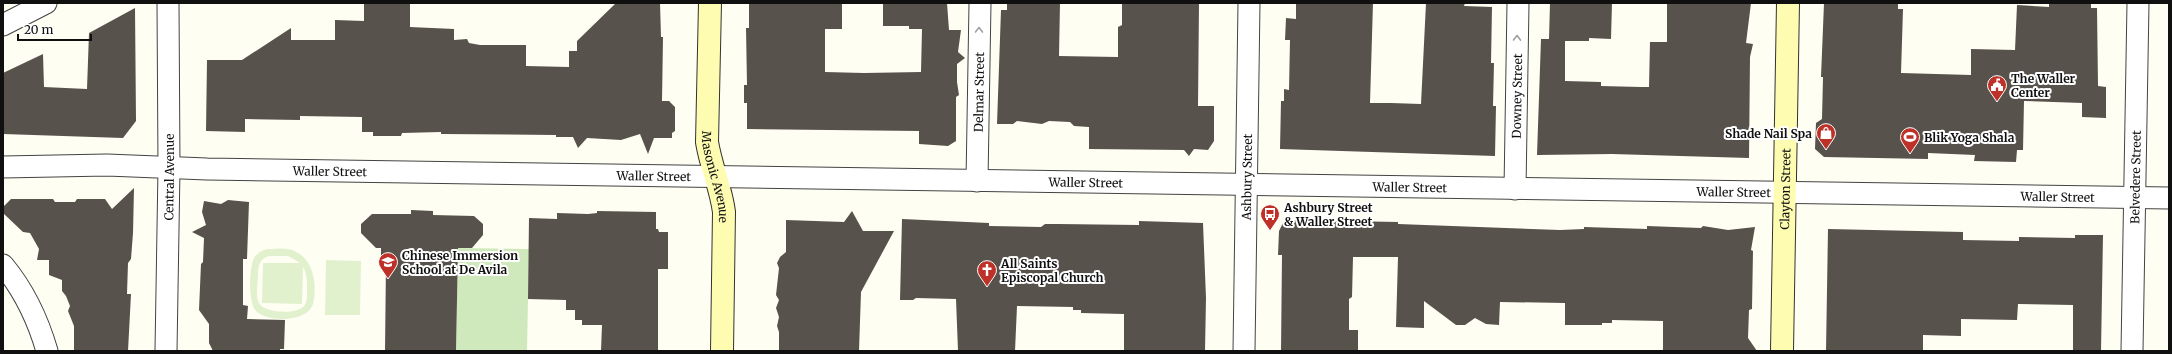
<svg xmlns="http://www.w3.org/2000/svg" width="2172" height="354" viewBox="0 0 2172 354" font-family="Merriweather,serif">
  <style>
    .green { fill: #cfe9bc }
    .pitch { fill: #e1f1ce; fill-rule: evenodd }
    .building { fill: #58524c }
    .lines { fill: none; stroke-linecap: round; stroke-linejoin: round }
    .street-casing { stroke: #434343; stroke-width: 23 }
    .secondary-casing { stroke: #323232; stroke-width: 24 }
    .street { stroke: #fff; stroke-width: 21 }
    .secondary { stroke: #fdfcb0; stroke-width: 22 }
    .oneway { stroke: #9f9f9f }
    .labels { text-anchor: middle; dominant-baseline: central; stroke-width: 4; stroke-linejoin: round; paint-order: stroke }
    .poi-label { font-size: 12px; font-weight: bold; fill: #101010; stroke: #fff; text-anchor: start }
    .street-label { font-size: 12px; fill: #101010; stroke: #fff }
  </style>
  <rect width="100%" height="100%" fill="#fffef3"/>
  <path class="green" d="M 458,248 L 529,249 L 527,351 L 456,350 Z"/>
  <path class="pitch" d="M 267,249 C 273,249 281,248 288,249 C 313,254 318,283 313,304 C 308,322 268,323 256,311 C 248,303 249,268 254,258 C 257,253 261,251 267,249 ZM 269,256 L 288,256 L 300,263 L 263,263 L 262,303 L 302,304 L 303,267 C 307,274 307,280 307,288 C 307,294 308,301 304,306 C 297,315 264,313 259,303 C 255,296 258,284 258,275 C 258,267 259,259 269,256 Z
    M 326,260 L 361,261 L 360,315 L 325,315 Z"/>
  <path class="building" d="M 364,3 L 410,3 L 410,27 L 454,29 L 454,40 L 467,39 L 469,43 L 480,45 L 526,45 L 526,66 L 569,67 L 569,51 L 577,51 L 577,41 L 616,3 L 660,3 L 661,37 L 663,37 L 662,101 L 669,101 L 675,107 L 675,131 L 672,133 L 672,138 L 654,138 L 648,154 L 640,134 L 621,140 L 587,138 L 578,148 L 573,137 L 556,137 L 556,135 L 441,134 L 441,132 L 402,133 L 401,136 L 373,136 L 373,132 L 362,132 L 362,117 L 300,116 L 300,120 L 245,119 L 245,132 L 206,131 L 207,60 L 242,60 L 291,28 L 291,40 L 335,40 L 335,20 L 364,21 Z
    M 749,3 L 842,3 L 842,29 L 825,29 L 825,72 L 864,73 L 921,72 L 922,29 L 909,29 L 909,26 L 883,26 L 883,3 L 947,3 L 949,30 L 961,30 L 958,52 L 965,58 L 957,64 L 957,82 L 959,95 L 956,97 L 956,141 L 948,146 L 919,144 L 919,131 L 747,129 L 747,103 L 744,103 L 744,85 L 747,85 L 746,28 L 749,28 Z
    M 1007,3 L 1060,3 L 1059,56 L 1118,57 L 1118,27 L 1122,25 L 1122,3 L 1199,3 L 1198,106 L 1214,106 L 1214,141 L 1208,150 L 1194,149 L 1189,156 L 1184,150 L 1089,149 L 1089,127 L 1074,126 L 1070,122 L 1049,121 L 1042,124 L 1017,121 L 1013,124 L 997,124 L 1001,10 L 1007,10 Z
    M 1296,3 L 1373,3 L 1370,103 L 1391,103 L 1421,104 L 1426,3 L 1465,3 L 1464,6 L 1492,7 L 1491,63 L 1494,63 L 1493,106 L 1496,106 L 1495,156 L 1280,149 L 1281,101 L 1284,101 L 1284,89 L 1289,90 L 1290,40 L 1285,40 L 1286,18 L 1296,19 Z
    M 1550,3 L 1612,3 L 1611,39 L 1589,38 L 1589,41 L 1565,41 L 1565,81 L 1601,82 L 1601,86 L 1641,87 L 1649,87 L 1650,42 L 1667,42 L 1667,3 L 1751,3 L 1746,43 L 1753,44 L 1750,57 L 1749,158 L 1612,154 L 1537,155 L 1541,39 L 1549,39 Z
    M 1824,3 L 1898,3 L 1898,9 L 1903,9 L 1901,73 L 1971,75 L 1971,49 L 2015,50 L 2017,5 L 2049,7 L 2049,3 L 2091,3 L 2091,8 L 2097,8 L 2098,86 L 2106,87 L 2106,118 L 2082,117 L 2082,103 L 2024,101 L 2023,150 L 2017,150 L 2016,162 L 1974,161 L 1975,155 L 1928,153 L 1928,159 L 1824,157 L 1815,149 L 1816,123 L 1822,119 L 1823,77 L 1821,77 Z
    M 135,8 L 136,121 L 123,138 L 3,134 L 3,73 L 43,54 L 44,87 L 87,89 L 89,33 Z
    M 134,188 L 133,233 L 131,259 L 128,263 L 127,294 L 131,294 L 128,351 L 74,351 L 74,326 L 68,311 L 70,306 L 66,296 L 62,291 L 62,280 L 49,275 L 49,260 L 37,260 L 39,249 L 30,233 L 23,232 L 4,214 L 4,206 L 11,199 L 53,199 L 55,202 L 75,202 L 77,199 L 105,199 L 112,209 Z
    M 228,200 L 249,202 L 247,259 L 243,259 L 243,305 L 248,306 L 247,319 L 285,320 L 284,349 L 280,349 L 280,351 L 213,351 L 209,343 L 209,324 L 199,310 L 201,264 L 203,262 L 204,238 L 192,232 L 206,225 L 202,212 L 204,201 L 221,204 Z
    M 411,210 L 433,211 L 433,215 L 474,216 L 483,224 L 483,235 L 472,248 L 458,248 L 456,351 L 385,351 L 386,261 L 381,261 L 381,248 L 376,248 L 361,233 L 361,224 L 372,214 L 411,214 Z
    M 597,211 L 656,212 L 656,229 L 658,229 L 659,232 L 668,232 L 668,269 L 658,269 L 658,351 L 601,351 L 602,325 L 582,325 L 582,320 L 575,320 L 575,310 L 566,310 L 566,300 L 528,299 L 529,218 L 557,219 L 557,213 L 588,214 L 597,213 Z
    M 852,211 L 863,231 L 894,231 L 861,292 L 859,351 L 779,351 L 779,332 L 777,326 L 779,317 L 776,308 L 779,300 L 776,295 L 779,268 L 777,263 L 780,257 L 786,252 L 786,220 L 844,222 Z
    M 902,219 L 989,223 L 989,226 L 1041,227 L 1045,224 L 1058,224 L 1139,225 L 1139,221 L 1203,223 L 1206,298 L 1205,351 L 1124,351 L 1124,314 L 1081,313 L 1081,310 L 1073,310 L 1073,307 L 1017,306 L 1015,351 L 958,351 L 956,299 L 916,298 L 913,300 L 900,300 Z
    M 1293,220 L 1398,222 L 1398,224 L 1560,230 L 1584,229 L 1584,227 L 1647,229 L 1647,226 L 1701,228 L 1703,226 L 1728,230 L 1755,227 L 1751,250 L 1753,251 L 1752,309 L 1749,310 L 1748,338 L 1757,351 L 1663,351 L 1663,321 L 1612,320 L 1612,323 L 1602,323 L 1602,325 L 1565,325 L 1565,303 L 1500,302 L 1499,325 L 1486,324 L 1475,318 L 1465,325 L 1456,325 L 1424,301 L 1424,328 L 1396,327 L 1398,257 L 1353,257 L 1352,297 L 1349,299 L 1349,330 L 1358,330 L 1358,351 L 1281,351 L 1282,255 L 1278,255 L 1279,231 L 1283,223 Z
    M 1828,229 L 1963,232 L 1963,240 L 2019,241 L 2019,237 L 2075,238 L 2075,235 L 2103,235 L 2101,351 L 2073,351 L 2073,305 L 2018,304 L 2017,320 L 1961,319 L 1961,336 L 1923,335 L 1923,351 L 1826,351 Z"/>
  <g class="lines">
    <g class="street-casing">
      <g id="street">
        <path d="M 3,25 L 46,3"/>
        <path id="s1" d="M 3,167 L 107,165 L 207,169 L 2169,198"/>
        <path id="s2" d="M 977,181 L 980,3"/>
        <path id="s3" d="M 1515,189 L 1518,3"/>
        <path d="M 3,265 C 23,289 38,320 47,351"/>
        <path id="s4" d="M 166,351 L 169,168 L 168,3"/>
        <path id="s5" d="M 1244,351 L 1249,3"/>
        <path id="s6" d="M 2132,351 L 2138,3"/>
      </g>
    </g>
    <g class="secondary-casing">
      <g id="secondary">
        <path id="s7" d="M 710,3 L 707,142 C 711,167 721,188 724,212 L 722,351"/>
        <path id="s8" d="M 1782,351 L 1788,3"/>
      </g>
    </g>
    <use href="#street" class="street"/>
    <use href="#secondary" class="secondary"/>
  </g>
  <defs><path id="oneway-chevron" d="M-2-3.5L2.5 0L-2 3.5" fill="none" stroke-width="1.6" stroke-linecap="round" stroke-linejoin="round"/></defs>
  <g class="oneway">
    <use href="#oneway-chevron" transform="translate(979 30) rotate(-89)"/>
    <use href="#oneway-chevron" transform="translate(1517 38) rotate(-89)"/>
  </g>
  <defs>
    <g id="civic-pin" transform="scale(1)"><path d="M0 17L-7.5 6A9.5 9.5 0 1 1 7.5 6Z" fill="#be3129" stroke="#fff"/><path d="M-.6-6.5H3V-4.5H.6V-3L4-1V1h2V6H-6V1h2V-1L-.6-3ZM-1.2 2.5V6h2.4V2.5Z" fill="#fff"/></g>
    <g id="shop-pin" transform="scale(1)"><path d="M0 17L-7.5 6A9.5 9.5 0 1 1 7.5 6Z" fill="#be3129" stroke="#fff"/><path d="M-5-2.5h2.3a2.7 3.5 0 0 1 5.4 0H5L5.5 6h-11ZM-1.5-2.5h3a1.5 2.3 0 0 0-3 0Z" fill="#fff"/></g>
    <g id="stadium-pin" transform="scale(1)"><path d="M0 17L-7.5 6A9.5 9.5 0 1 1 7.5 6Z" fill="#be3129" stroke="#fff"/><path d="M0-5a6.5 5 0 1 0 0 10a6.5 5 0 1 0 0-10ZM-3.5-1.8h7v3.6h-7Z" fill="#fff"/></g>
    <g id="bus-pin" transform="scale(1)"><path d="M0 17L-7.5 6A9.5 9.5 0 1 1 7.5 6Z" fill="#be3129" stroke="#fff"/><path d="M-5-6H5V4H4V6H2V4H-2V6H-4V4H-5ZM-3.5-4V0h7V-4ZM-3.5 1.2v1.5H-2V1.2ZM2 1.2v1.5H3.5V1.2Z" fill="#fff"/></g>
    <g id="school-pin" transform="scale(1)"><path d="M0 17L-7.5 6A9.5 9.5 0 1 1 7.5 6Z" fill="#be3129" stroke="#fff"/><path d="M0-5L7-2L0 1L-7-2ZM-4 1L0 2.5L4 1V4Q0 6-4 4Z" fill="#fff"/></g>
    <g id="church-pin" transform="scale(1)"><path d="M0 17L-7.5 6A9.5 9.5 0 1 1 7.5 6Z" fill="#be3129" stroke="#fff"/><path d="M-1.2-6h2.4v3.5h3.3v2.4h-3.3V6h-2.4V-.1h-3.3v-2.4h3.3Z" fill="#fff"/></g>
  </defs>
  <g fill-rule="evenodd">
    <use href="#civic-pin" x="1997" y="85"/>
    <use href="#shop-pin" x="1826" y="133"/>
    <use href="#stadium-pin" x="1910" y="137"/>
    <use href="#bus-pin" x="1270" y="214"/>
    <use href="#school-pin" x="388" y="262"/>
    <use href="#church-pin" x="987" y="270"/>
  </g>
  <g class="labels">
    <g class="poi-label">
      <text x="2011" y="78">The Waller<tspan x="2011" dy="14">Center</tspan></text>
      <text x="1812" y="133" text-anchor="end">Shade Nail Spa</text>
      <text x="1924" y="137">Blik Yoga Shala</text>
      <text x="1284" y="207">Ashbury Street<tspan x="1284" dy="14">&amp; Waller Street</tspan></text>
      <text x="402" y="255">Chinese Immersion<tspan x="402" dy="14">School at De Avila</tspan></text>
      <text x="1001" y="263">All Saints<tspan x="1001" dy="14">Episcopal Church</tspan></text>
    </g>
    <g class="street-label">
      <text stroke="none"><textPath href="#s2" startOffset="89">Delmar Street</textPath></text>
      <text stroke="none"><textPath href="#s3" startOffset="93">Downey Street</textPath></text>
      <text stroke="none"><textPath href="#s1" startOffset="327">Waller Street</textPath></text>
      <text stroke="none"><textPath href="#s1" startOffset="651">Waller Street</textPath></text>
      <text stroke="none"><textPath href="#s4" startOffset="174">Central Avenue</textPath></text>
      <text stroke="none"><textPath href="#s7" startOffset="175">Masonic Avenue</textPath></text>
      <text stroke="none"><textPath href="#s5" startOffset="174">Ashbury Street</textPath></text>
      <text stroke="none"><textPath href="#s6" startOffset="174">Belvedere Street</textPath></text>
      <text stroke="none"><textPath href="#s1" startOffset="1083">Waller Street</textPath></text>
      <text stroke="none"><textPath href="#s1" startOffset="1407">Waller Street</textPath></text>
      <text stroke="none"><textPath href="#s8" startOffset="162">Clayton Street</textPath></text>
      <text stroke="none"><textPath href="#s1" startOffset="1731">Waller Street</textPath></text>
      <text stroke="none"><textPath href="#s1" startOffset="2055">Waller Street</textPath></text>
    </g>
  </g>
  <rect width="2172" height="354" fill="none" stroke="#101010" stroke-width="8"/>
  <path d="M18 34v6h73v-6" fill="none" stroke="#101010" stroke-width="2"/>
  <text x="24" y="34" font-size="12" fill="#101010" stroke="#ffffff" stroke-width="3" paint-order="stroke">20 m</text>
</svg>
